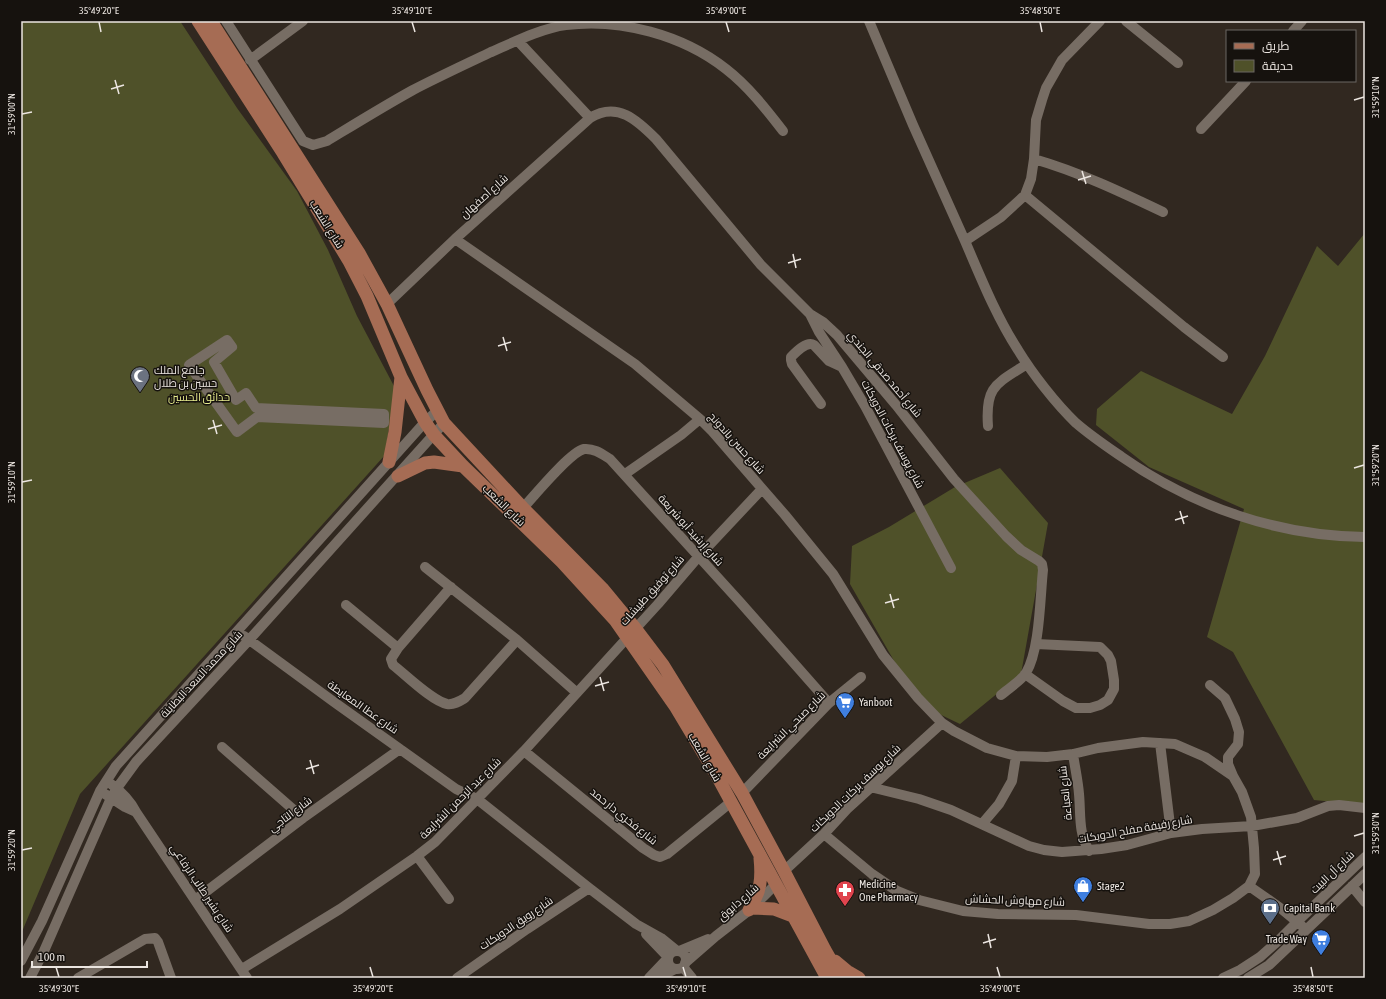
<svg xmlns="http://www.w3.org/2000/svg" width="1386" height="999" viewBox="0 0 1386 999" font-family="'Asap Condensed',Cairo,sans-serif">
  <style>
    .green { fill: #4f5129 }
    .lines { fill: none; stroke-linecap: round; stroke-linejoin: round }
    .minor { stroke: #776d64; stroke-width: 10 }
    .major { stroke: #a66c54; stroke-width: 13 }
    .ticks { fill: none; stroke: #ebe5e0; stroke-width: 1.5 }
    .labels { text-anchor: middle; dominant-baseline: central; stroke-width: 3; stroke-linejoin: round; paint-order: stroke }
    .street-label { font-size: 11px; fill: #ebe5e0; stroke: #16120e }
    .poi-label { font-size: 11px; fill: #ebe5e0; stroke: #16120e; text-anchor: start }
    .park-label { font-size: 11px; fill: #e6eb8d; stroke: #16120e }
    .neatline { fill: none; stroke: #ebe5e0; stroke-width: 1.5 }
    .ticks-label { font-size: 10px; text-anchor: middle; fill: #ebe5e0 }
  </style>
  <rect width="100%" height="100%" fill="#312820"/>
  <path class="green" d="M 21,21 L 180,21 L 237,108 L 297,191 L 328,250 L 357,316 L 395,388 L 385,455 L 80,794 L 21,934 Z
    M 1365,233 L 1365,805 L 1314,800 L 1233,652 L 1207,637 L 1244,509 L 1149,467 L 1096,425 L 1097,409 L 1141,371 L 1232,414 L 1265,356 L 1317,246 L 1338,266 Z
    M 1000,468 L 1048,523 L 1021,674 L 960,724 L 937,713 L 901,673 L 850,584 L 852,546 L 889,527 L 955,487 Z"/>
  <g class="lines">
    <path class="minor" d="M 226,21 L 303,141 L 313,145 L 327,141 C 355,124 384,106 413,90 C 438,77 464,65 489,53 C 512,43 542,28 566,25 C 620,18 683,35 726,69 C 748,86 766,109 783,131
      M 869,21 L 913,125 L 965,241
      M 1100,21 L 1062,60 L 1046,88 L 1042,100 L 1036,120 L 1034,159 L 1031,179 L 1025,195 L 1001,217 L 965,241 C 981,278 996,316 1018,350 C 1032,373 1056,404 1076,423 C 1091,436 1106,446 1122,457 C 1194,507 1278,536 1365,537
      M 1126,21 L 1178,63
      M 1293,31 L 1302,21
      M 518,41 L 590,118
      M 250,60 L 303,21
      M 1201,129 L 1246,81
      M 1034,159 C 1079,172 1121,192 1163,212
      M 1025,195 L 1184,327 L 1223,357
      M 455,239 L 635,364 L 700,419 L 712,431 L 785,515 L 833,574 L 883,655 L 918,698 L 942,723 L 954,731 L 987,748 L 1016,756 L 1047,757 L 1073,754 L 1098,748 L 1143,742 L 1175,744 L 1205,757 L 1233,776 L 1242,792 L 1251,817 L 1254,848 L 1255,874 L 1249,886 L 1233,898 L 1213,910 L 1189,921 L 1170,924 L 1149,924 L 1076,915 L 998,914 L 963,911 L 919,900 L 897,891 L 872,874 L 824,834
      M 387,304 L 455,239 L 590,118 C 617,101 637,120 656,139 L 761,265 L 810,314 L 823,322 L 837,335 L 896,405 L 954,479 L 1006,536 L 1021,550 L 1039,561 L 1042,564 L 1043,570 C 1040,597 1040,650 1026,673 C 1021,681 1009,688 1001,695
      M 810,314 L 819,332 L 842,367 L 865,406 L 951,568
      M 227,340 L 232,347 L 214,362 L 236,400 L 246,393 L 256,408 L 384,414 L 384,423 L 257,417 L 237,432 L 189,365 Z
      M 821,404 L 792,364 L 791,360 L 791,357 C 797,351 807,341 814,345 L 829,361 L 842,367
      M 988,426 C 985,386 996,384 1027,364
      M 625,474 L 681,435 L 700,419
      M 523,508 C 534,496 570,452 584,449 C 594,448 602,454 610,459 L 740,602 L 829,703
      M 425,567 L 517,640 L 576,692
      M 451,587 L 398,648 L 391,659 L 393,665 C 406,675 432,701 447,704 C 454,705 460,701 465,698 L 517,640
      M 346,605 L 398,648
      M 244,636 L 334,702 L 456,789 L 477,799 L 589,888 L 636,924 L 661,938 L 677,951
      M 1025,674 L 1063,701 L 1076,708 L 1090,708 L 1100,705 L 1108,700 L 1114,689 L 1114,680 L 1111,661 L 1108,655 L 1100,647 L 1036,644
      M 1210,685 L 1225,698 L 1235,719 L 1239,732 L 1238,744 L 1228,757 L 1228,764 L 1233,776
      M 1160,743 L 1171,833
      M 222,747 L 303,818
      M 524,751 L 643,848 L 654,855 L 660,857 L 667,854 L 731,802
      M 1073,754 C 1075,768 1078,781 1079,794 C 1081,815 1078,832 1089,851
      M 111,784 C 122,792 130,800 136,812 L 247,978
      M 870,787 L 919,799 L 951,810 L 1029,846 L 1044,850 L 1062,852 L 1101,849 L 1127,845 L 1171,833 L 1202,829 L 1252,826 L 1297,818 L 1328,806 L 1339,805 L 1365,808
      M 742,793 L 829,703 L 861,677
      M 105,794 L 125,807 L 136,812
      M 982,824 L 999,804 L 1012,781 L 1016,756
      M 417,856 L 449,899
      M 784,871 L 824,834 L 847,809 L 942,723
      M 1249,886 L 1279,907 L 1302,926
      M 1352,886 L 1365,902
      M 195,900 L 303,818 L 400,749
      M 646,934 L 668,957
      M668 960a9 9 0 1 1 18 0a9 9 0 1 1-18 0Z
      M 679,951 L 708,939
      M 21,961 L 42,921 L 100,791 L 116,766 L 425,422 L 437,411
      M 685,963 L 716,936 L 752,908 L 776,884
      M 683,967 L 692,978
      M 242,969 L 340,909 L 417,856 L 435,842 L 524,751 L 658,604 L 699,556 L 762,489
      M 30,978 L 44,951 L 111,798 L 117,788 L 136,762 L 249,640 L 444,423
      M 78,978 L 145,939 L 155,938 L 158,942 L 171,978
      M 457,978 L 527,929 L 589,888
      M 649,978 L 668,958
      M 657,978 L 675,969
      M 1223,978 L 1240,970 L 1260,957 L 1278,941 L 1301,918 L 1365,857
      M 1248,978 L 1269,965 L 1365,874"/>
    <path class="major" d="M 198,21 L 283,153 L 349,261 L 367,296 L 401,377 L 425,422 L 434,435 L 463,466 L 562,562 L 615,620 L 675,706 L 717,776 L 827,978
      M 211,21 L 359,253 L 387,304 L 427,390 L 444,423 L 523,508 L 602,588 L 635,628 L 663,665 L 742,793 L 784,871 L 825,950 L 841,978
      M 389,462 L 395,432 L 401,377
      M 398,476 L 425,463 L 434,462 L 463,466
      M 752,908 L 774,909 L 795,917
      M 749,910 C 761,892 762,878 760,858
      M 835,961 L 847,971 L 859,978"/>
  </g>
  <path class="ticks" d="M 99,22 L 101,32M 412,22 L 415,32M 726,22 L 729,32M 1040,22 L 1042,32M 115,80 L 119,94M 111,89 L 124,85M 1354,100 L 1364,97M 22,114 L 32,112M 1082,171 L 1086,184M 1078,180 L 1091,176M 793,254 L 796,268M 788,263 L 801,259M 503,337 L 507,351M 498,346 L 511,342M 213,420 L 217,434M 208,429 L 222,425M 1354,468 L 1364,465M 22,482 L 32,480M 1180,511 L 1184,524M 1175,520 L 1188,516M 890,594 L 894,608M 885,603 L 899,599M 600,677 L 604,691M 595,686 L 609,682M 310,760 L 314,774M 306,769 L 319,765M 1354,836 L 1364,833M 22,850 L 32,848M 1277,851 L 1281,865M 1273,860 L 1286,856M 988,934 L 991,948M 983,943 L 996,939M 56,967 L 59,977M 370,967 L 373,977M 683,967 L 686,977M 997,967 L 1000,977M 1311,967 L 1313,977"/>
  <defs>
    <g id="mosque-pin" transform="scale(1)"><path d="M0 17L-7.5 6A9.5 9.5 0 1 1 7.5 6Z" fill="#6b7280" stroke="#16120e"/><path d="M3.5-4.9A6 6 0 1 0 3.5 4.9A5 5 0 1 1 3.5-4.9Z" fill="#fff"/></g>
    <g id="supermarket-pin" transform="scale(1)"><path d="M0 17L-7.5 6A9.5 9.5 0 1 1 7.5 6Z" fill="#3f7fe0" stroke="#16120e"/><path d="M-6-5.5h2.5l.6 2H6L4.5 2H-2.5L-4.4-4H-6ZM-1.5 3.2a1.3 1.3 0 1 0 .1 0ZM3 3.2a1.3 1.3 0 1 0 .1 0Z" fill="#fff"/></g>
    <g id="shop-pin" transform="scale(1)"><path d="M0 17L-7.5 6A9.5 9.5 0 1 1 7.5 6Z" fill="#3f7fe0" stroke="#16120e"/><path d="M-5-2.5h2.3a2.7 3.5 0 0 1 5.4 0H5L5.5 6h-11ZM-1.5-2.5h3a1.5 2.3 0 0 0-3 0Z" fill="#fff"/></g>
    <g id="pharmacy-pin" transform="scale(1)"><path d="M0 17L-7.5 6A9.5 9.5 0 1 1 7.5 6Z" fill="#e0444e" stroke="#16120e"/><path d="M-2-6h4v4h4v4h-4v4h-4v-4h-4v-4h4Z" fill="#fff"/></g>
    <g id="bank-pin" transform="scale(1)"><path d="M0 17L-7.5 6A9.5 9.5 0 1 1 7.5 6Z" fill="#5c6f8a" stroke="#16120e"/><path d="M-6-4H6V4H-6ZM0-2.3a2.3 2.3 0 1 0 0 4.6a2.3 2.3 0 1 0 0-4.6Z" fill="#fff"/></g>
  </defs>
  <g fill-rule="evenodd">
    <use href="#mosque-pin" x="140" y="376"/>
    <use href="#supermarket-pin" x="845" y="702"/>
    <use href="#shop-pin" x="1083" y="886"/>
    <use href="#pharmacy-pin" x="845" y="890"/>
    <use href="#bank-pin" x="1270" y="908"/>
    <use href="#supermarket-pin" x="1321" y="939"/>
  </g>
  <g class="labels">
    <g class="street-label">
      <text transform="translate(484 196) rotate(-42)">شارع أصفهان</text>
      <text transform="translate(327 224) rotate(58)">شارع الشعب</text>
      <text transform="translate(885 374) rotate(50)">شارع أحمد صدقي الجندي</text>
      <text transform="translate(893 434) rotate(62)">شارع يوسف بركات الدويكات</text>
      <text transform="translate(737 443) rotate(48)">شارع حسن باندونج</text>
      <text transform="translate(504 505) rotate(44)">شارع الشعب</text>
      <text transform="translate(691 530) rotate(48)">شارع إرشيد أبو شريعة</text>
      <text transform="translate(652 590) rotate(-48)">شارع توفيق طبيشات</text>
      <text transform="translate(201 674) rotate(-47)">شارع محمد السعد البطاينة</text>
      <text transform="translate(363 707) rotate(35)">شارع عطا المعايطة</text>
      <text transform="translate(791 725) rotate(-45)">شارع صبحي الشرايعة</text>
      <text transform="translate(705 757) rotate(60)">شارع الشعب</text>
      <text transform="translate(855 788) rotate(-44)">شارع يوسف بركات الدويكات</text>
      <text transform="translate(1065 793) rotate(-96)">شارع العباءة</text>
      <text transform="translate(460 798) rotate(-45)">شارع عبد الرحمن الشرايعة</text>
      <text transform="translate(290 814) rotate(-37)">شارع التاجي</text>
      <text transform="translate(624 816) rotate(39)">شارع فخري دار حمد</text>
      <text transform="translate(1135 829) rotate(-10)">شارع رفيفة مفلح الدويكات</text>
      <text transform="translate(1332 872) rotate(-44)">شارع آل البيت</text>
      <text transform="translate(202 888) rotate(56)">شارع بشير طالب الرفاعي</text>
      <text transform="translate(1015 900) rotate(2)">شارع مهاوش الحشاش</text>
      <text transform="translate(738 902) rotate(-41)">شارع دابوق</text>
      <text transform="translate(516 923) rotate(-34)">شارع رويق الدويكات</text>
    </g>
    <g class="poi-label">
      <text x="154" y="370">جامع الملك<tspan x="154" dy="13">حسين بن طلال</tspan></text>
      <text x="859" y="702">Yanboot</text>
      <text x="859" y="884">Medicine<tspan x="859" dy="13">One Pharmacy</tspan></text>
      <text x="1097" y="886">Stage2</text>
      <text x="1284" y="908">Capital Bank</text>
      <text x="1307" y="939" text-anchor="end">Trade Way</text>
    </g>
    <g class="park-label">
      <text x="199" y="397">حدائق الحسين</text>
    </g>
  </g>
  <rect width="1386" height="999" fill="none" stroke="#16120e" stroke-width="44"/>
  <rect x="1226" y="30" width="130" height="52" fill="#16120e" stroke="#6b6662"/>
  <rect x="1234" y="43" width="20" height="6" fill="#a66c54" stroke="#6b6662"/>
  <text x="1262" y="50" font-size="12" fill="#ebe5e0">طريق</text>
  <rect x="1234" y="60" width="20" height="12" fill="#4f5129" stroke="#6b6662"/>
  <text x="1262" y="70" font-size="12" fill="#ebe5e0">حديقة</text>
  <path d="M32 961v6h115v-6" fill="none" stroke="#ebe5e0" stroke-width="2"/>
  <text x="38" y="961" font-size="12" fill="#ebe5e0" stroke="#16120e" stroke-width="3" paint-order="stroke">100 m</text>
  <rect x="22" y="22" width="1342" height="955" class="neatline"/>
  <g class="ticks-label">
    <text x="99" y="14">35°49'20"E</text>
    <text x="412" y="14">35°49'10"E</text>
    <text x="726" y="14">35°49'00"E</text>
    <text x="1040" y="14">35°48'50"E</text>
    <text transform="translate(1375 97) rotate(-90)" y="4">31°59'10"N</text>
    <text transform="translate(11 114) rotate(-90)" y="4">31°59'00"N</text>
    <text transform="translate(1375 465) rotate(-90)" y="4">31°59'20"N</text>
    <text transform="translate(11 482) rotate(-90)" y="4">31°59'10"N</text>
    <text transform="translate(1375 833) rotate(-90)" y="4">31°59'30"N</text>
    <text transform="translate(11 850) rotate(-90)" y="4">31°59'20"N</text>
    <text x="59" y="992">35°49'30"E</text>
    <text x="373" y="992">35°49'20"E</text>
    <text x="686" y="992">35°49'10"E</text>
    <text x="1000" y="992">35°49'00"E</text>
    <text x="1313" y="992">35°48'50"E</text>
  </g>
</svg>
